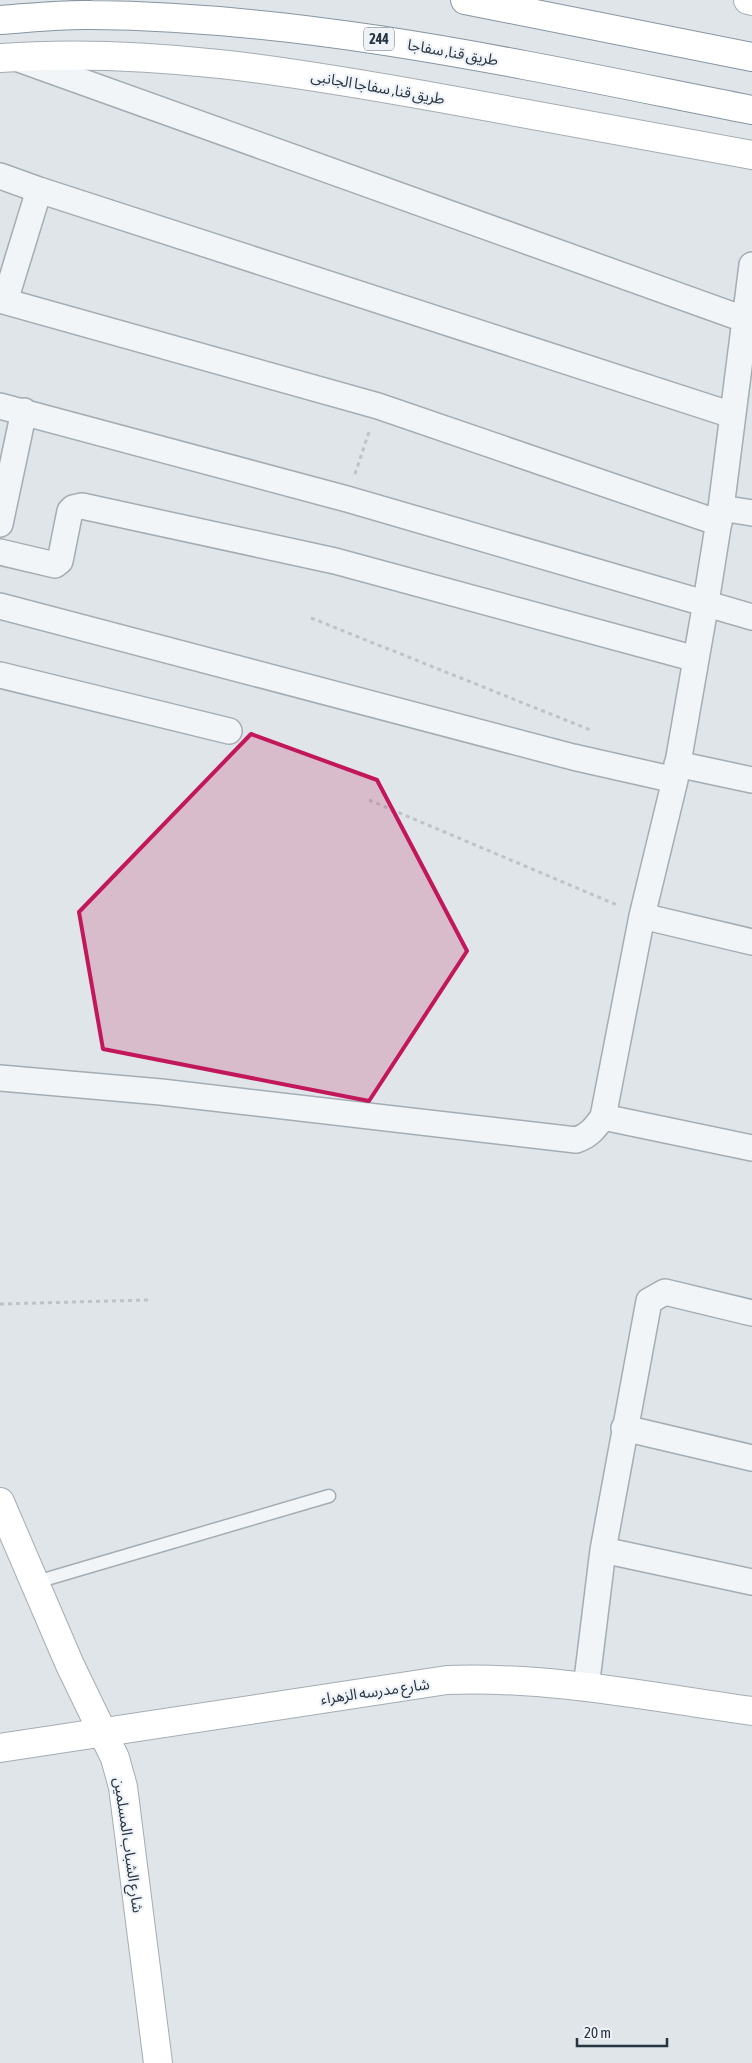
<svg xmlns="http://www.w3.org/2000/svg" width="752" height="2063" viewBox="0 0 752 2063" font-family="'Asap Condensed','Noto Sans Arabic',sans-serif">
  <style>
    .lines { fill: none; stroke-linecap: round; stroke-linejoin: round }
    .lane-casing { stroke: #a4adb4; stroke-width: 15 }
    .street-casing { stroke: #a4adb4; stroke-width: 28 }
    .secondary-casing { stroke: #a4adb4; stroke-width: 30 }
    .highway-casing { stroke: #8695a1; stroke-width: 30 }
    .path { stroke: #bdc3c8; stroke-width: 3; stroke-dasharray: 4 4; stroke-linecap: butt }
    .lane { stroke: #f2f5f7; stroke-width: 12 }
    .street { stroke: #f2f5f7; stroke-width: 25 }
    .secondary { stroke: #fff; stroke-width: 28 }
    .highway { stroke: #fff; stroke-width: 28 }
    .marked { fill: #c2185b; fill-opacity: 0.2; stroke: #c2185b; stroke-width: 4; stroke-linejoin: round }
    .labels { text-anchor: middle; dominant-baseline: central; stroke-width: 4.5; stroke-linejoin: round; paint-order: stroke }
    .shield { fill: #eff3f7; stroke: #636e78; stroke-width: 1 }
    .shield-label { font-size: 14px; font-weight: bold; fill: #273542 }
    .street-label { font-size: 15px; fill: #273542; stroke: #eff3f7 }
  </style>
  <rect width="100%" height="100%" fill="#dfe5e9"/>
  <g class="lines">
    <g class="lane-casing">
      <path id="lane" d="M 33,1583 L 329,1496"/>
    </g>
    <g class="street-casing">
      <path id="street" d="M 16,58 L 752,322
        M 0,176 L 39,190
        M 0,300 L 378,406 L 719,523
        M 5,301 L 39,190 L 732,415
        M 0,406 L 347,499 L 752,617
        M 721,508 L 752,513
        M 0,524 L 24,411
        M 0,552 L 55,565 L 60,561 L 70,511 L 73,508 L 82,506 L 335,561 L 696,659
        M 0,606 L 573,757 L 675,780
        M 0,675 L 229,731
        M 677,764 L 752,780
        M 642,916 L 752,942
        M 0,1078 L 161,1092 L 576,1140 C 589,1136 595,1128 603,1117 L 642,916 L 675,780 L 706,602 L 721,508 L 752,265
        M 603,1117 L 752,1148
        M 624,1428 L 752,1458
        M 603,1550 L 752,1582
        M 586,1688 L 603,1550 L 649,1301 L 665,1292 L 752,1313"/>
    </g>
    <g class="secondary-casing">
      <path id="secondary" d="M 748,0 L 752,1
        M 0,58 C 148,47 295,72 440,98 C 544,117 648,136 752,155
        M 0,1502 L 70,1665 L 115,1758 L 123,1787 L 158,2063
        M 0,1748 L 447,1680 C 550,1676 651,1697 752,1711"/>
    </g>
    <g class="highway-casing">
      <path id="highway" d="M 465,0 L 752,57
        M 0,20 C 30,18 61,14 92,15 C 315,17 533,67 752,110"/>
    </g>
    <path class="path" d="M 355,474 L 369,432
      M 311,618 L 593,731
      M 369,800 L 617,905
      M 0,1304 L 148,1300"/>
    <use href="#lane" class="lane"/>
    <use href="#street" class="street"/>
    <use href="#secondary" class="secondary"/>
    <use href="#highway" class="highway"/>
  </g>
  <path class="marked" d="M 251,734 L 377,780 L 467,951 L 369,1101 L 103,1049 L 79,912 Z"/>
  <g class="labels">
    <rect class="shield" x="364" y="27.5" width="30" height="23" rx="4"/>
    <g class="shield-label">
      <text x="379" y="39">244</text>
    </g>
    <g class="street-label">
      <text transform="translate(453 52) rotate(10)">طريق قنا, سفاجا</text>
      <text transform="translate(378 87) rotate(10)">طريق قنا, سفاجا الجانبى</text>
      <text transform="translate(375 1691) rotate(-8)">شارع مدرسه الزهراء</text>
      <text transform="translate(129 1845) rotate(82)">شارع الشباب المسلمين</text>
    </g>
  </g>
  <path d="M577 2038v8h90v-8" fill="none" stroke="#273542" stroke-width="2.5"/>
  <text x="584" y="2038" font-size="15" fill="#273542" stroke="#eff3f7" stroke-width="4" paint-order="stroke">20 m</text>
</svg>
